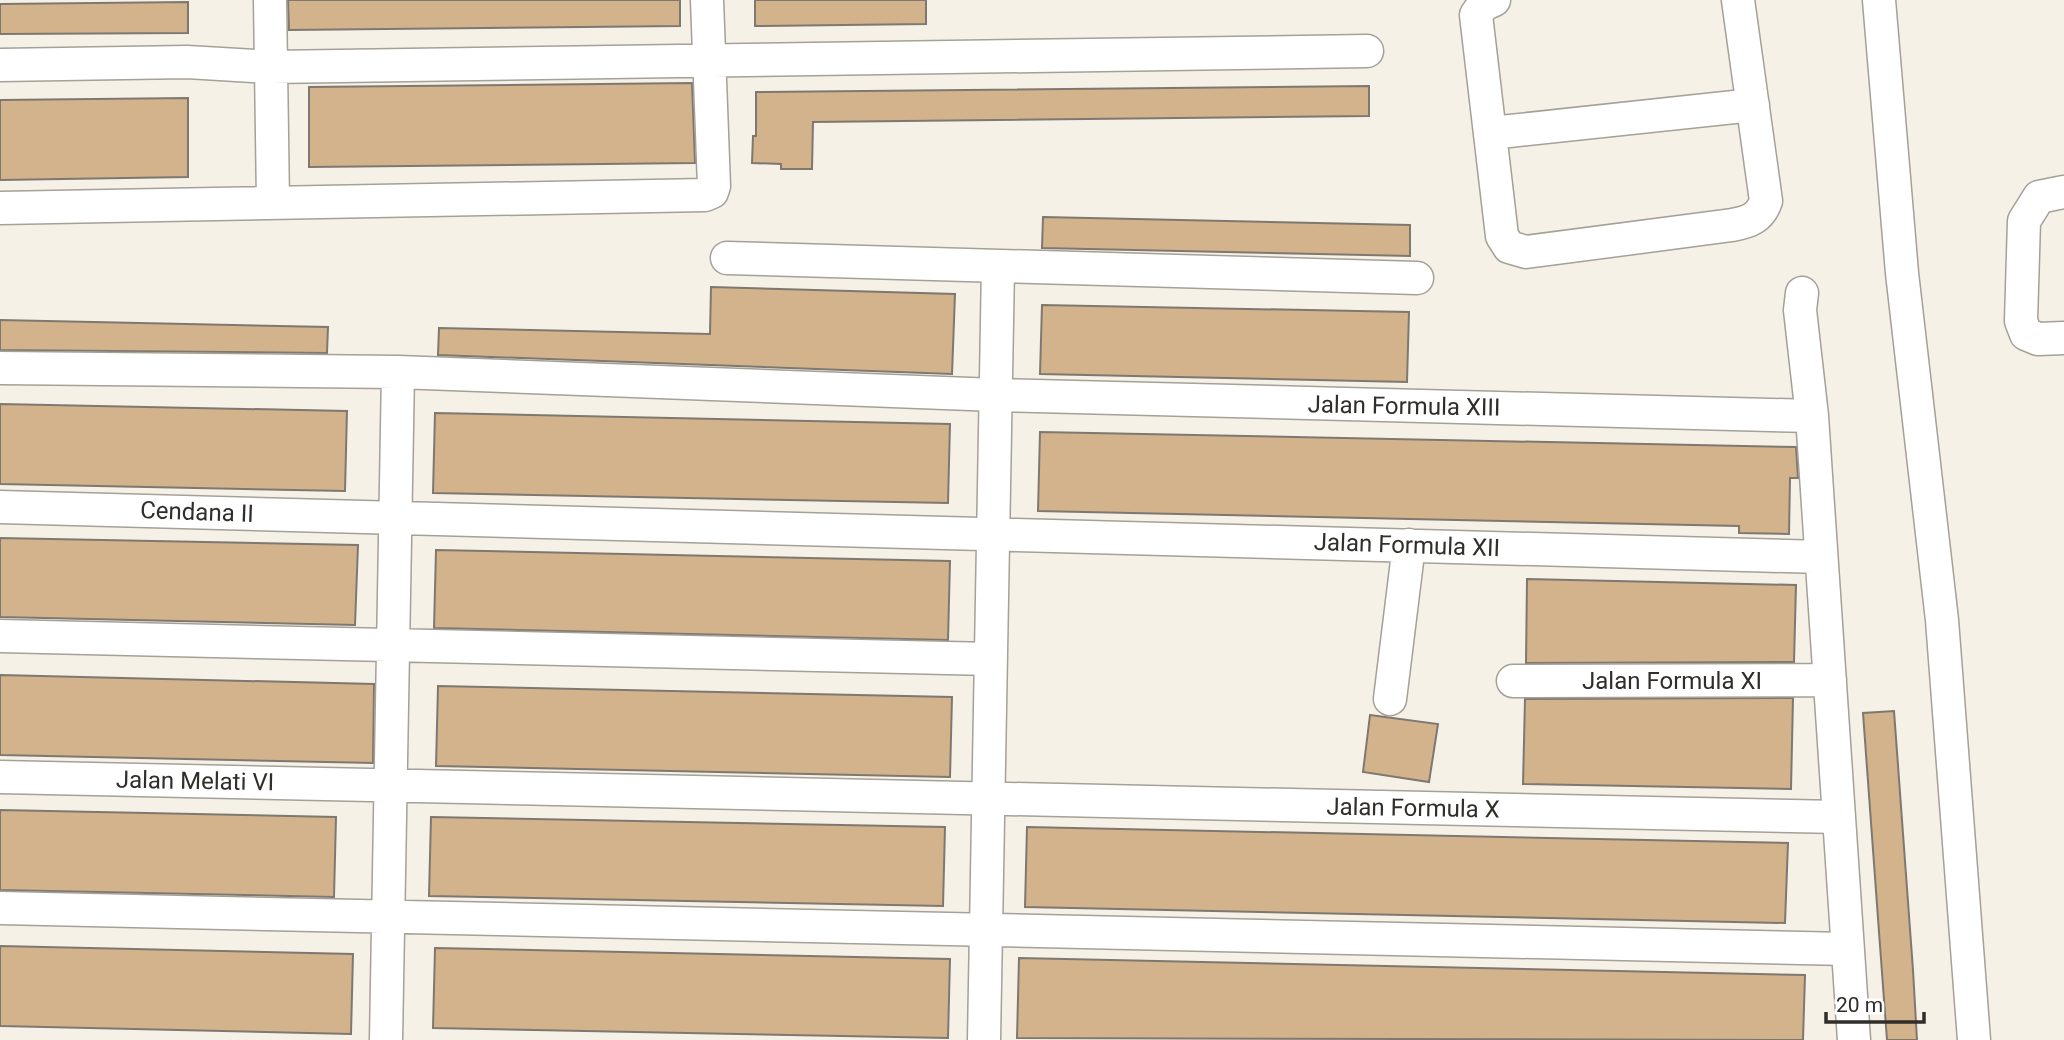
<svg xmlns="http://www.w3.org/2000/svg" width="2064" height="1040" viewBox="0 0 2064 1040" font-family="Roboto,sans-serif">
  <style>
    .building { fill: #d2b38b; stroke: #7e7871; stroke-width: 2 }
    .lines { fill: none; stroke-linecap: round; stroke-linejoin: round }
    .minor-casing { stroke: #a5a098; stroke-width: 35 }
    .minor { stroke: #fff; stroke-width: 32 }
    .labels { text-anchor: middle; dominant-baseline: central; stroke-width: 5; stroke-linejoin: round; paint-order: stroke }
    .street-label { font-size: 24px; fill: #302e2b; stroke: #fefefe }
  </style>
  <rect width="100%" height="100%" fill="#f5f1e7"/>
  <path class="building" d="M 288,0 L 680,0 L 680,26 L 289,30 Z
    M 755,0 L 926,0 L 926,24 L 755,26 Z
    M 188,2 L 188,33 L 0,34 L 0,4 Z
    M 692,83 L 695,163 L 309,167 L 309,87 Z
    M 1369,86 L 1369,116 L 813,122 L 812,169 L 781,169 L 781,164 L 752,163 L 753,136 L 756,136 L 756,92 Z
    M 188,98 L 188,177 L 0,180 L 0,100 Z
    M 1043,217 L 1410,225 L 1410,256 L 1042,248 Z
    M 711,287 L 955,294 L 952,374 L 438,355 L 439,328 L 710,334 Z
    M 1042,305 L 1409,312 L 1407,382 L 1040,374 Z
    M 0,320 L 328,327 L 327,353 L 0,350 Z
    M 0,404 L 347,411 L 345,491 L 0,484 Z
    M 435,413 L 950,424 L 948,503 L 433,493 Z
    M 1040,432 L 1796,447 L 1798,478 L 1790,478 L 1789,534 L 1739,533 L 1739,526 L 1038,511 Z
    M 0,538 L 358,545 L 355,625 L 0,617 Z
    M 436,550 L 950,561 L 948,640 L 434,628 Z
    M 1527,579 L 1796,585 L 1794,662 L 1526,663 Z
    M 0,675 L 374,684 L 373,763 L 0,755 Z
    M 438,686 L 952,697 L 950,777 L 436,766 Z
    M 1793,698 L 1791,789 L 1523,784 L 1525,699 Z
    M 1894,711 L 1913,970 L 1917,1040 L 1887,1040 L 1879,932 L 1863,713 Z
    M 1370,715 L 1438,724 L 1429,782 L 1363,772 Z
    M 0,810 L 336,817 L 334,897 L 0,890 Z
    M 431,817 L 945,827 L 943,906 L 429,896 Z
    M 1027,827 L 1788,843 L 1785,923 L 1025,907 Z
    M 0,946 L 353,954 L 351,1034 L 0,1026 Z
    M 435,948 L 950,959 L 948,1038 L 433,1028 Z
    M 1019,958 L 1805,975 L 1803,1040 L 1017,1038 Z"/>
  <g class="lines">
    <g class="minor-casing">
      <path id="minor" d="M 270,0 L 273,202
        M 1494,0 L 1483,5 L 1476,15 L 1502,236 L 1509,247 L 1526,252 L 1732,225 C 1749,222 1760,218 1766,201 L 1738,0
        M 1879,0 L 1902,273 L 1942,620 L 1974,1040
        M 0,65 L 187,62 L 271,67 L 1367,51
        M 1491,133 L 1753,105
        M 2064,192 L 2039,197 L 2024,221 L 2021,321 L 2026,334 L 2038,339 L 2064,338
        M 0,208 L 705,195 L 712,192 L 714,186 L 707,0
        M 727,258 L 1417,278
        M 1802,293 L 1800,310 L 1812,416 L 1854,1040
        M 0,368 L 398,372 L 996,395 L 1812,416
        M 0,507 L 1821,557
        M 0,636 L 991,659
        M 1513,681 L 1830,680
        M 1390,699 L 1409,545
        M 0,777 L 1839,817
        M 0,908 L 1847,949
        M 386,1040 L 398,372
        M 984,1040 L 998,266"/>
    </g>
    <use href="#minor" class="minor"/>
  </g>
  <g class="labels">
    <g class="street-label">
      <text transform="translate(1404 406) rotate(1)">Jalan Formula XIII</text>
      <text transform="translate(197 512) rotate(2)">Cendana II</text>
      <text transform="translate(1407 545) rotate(2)">Jalan Formula XII</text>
      <text x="1672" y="681">Jalan Formula XI</text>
      <text transform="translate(195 781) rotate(1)">Jalan Melati VI</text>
      <text transform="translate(1413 808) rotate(1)">Jalan Formula X</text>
    </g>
  </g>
  <path d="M1826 1012v10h98v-10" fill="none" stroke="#302e2b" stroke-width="3.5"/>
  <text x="1836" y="1012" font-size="21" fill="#302e2b" stroke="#fefefe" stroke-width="5" paint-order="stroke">20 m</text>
</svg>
